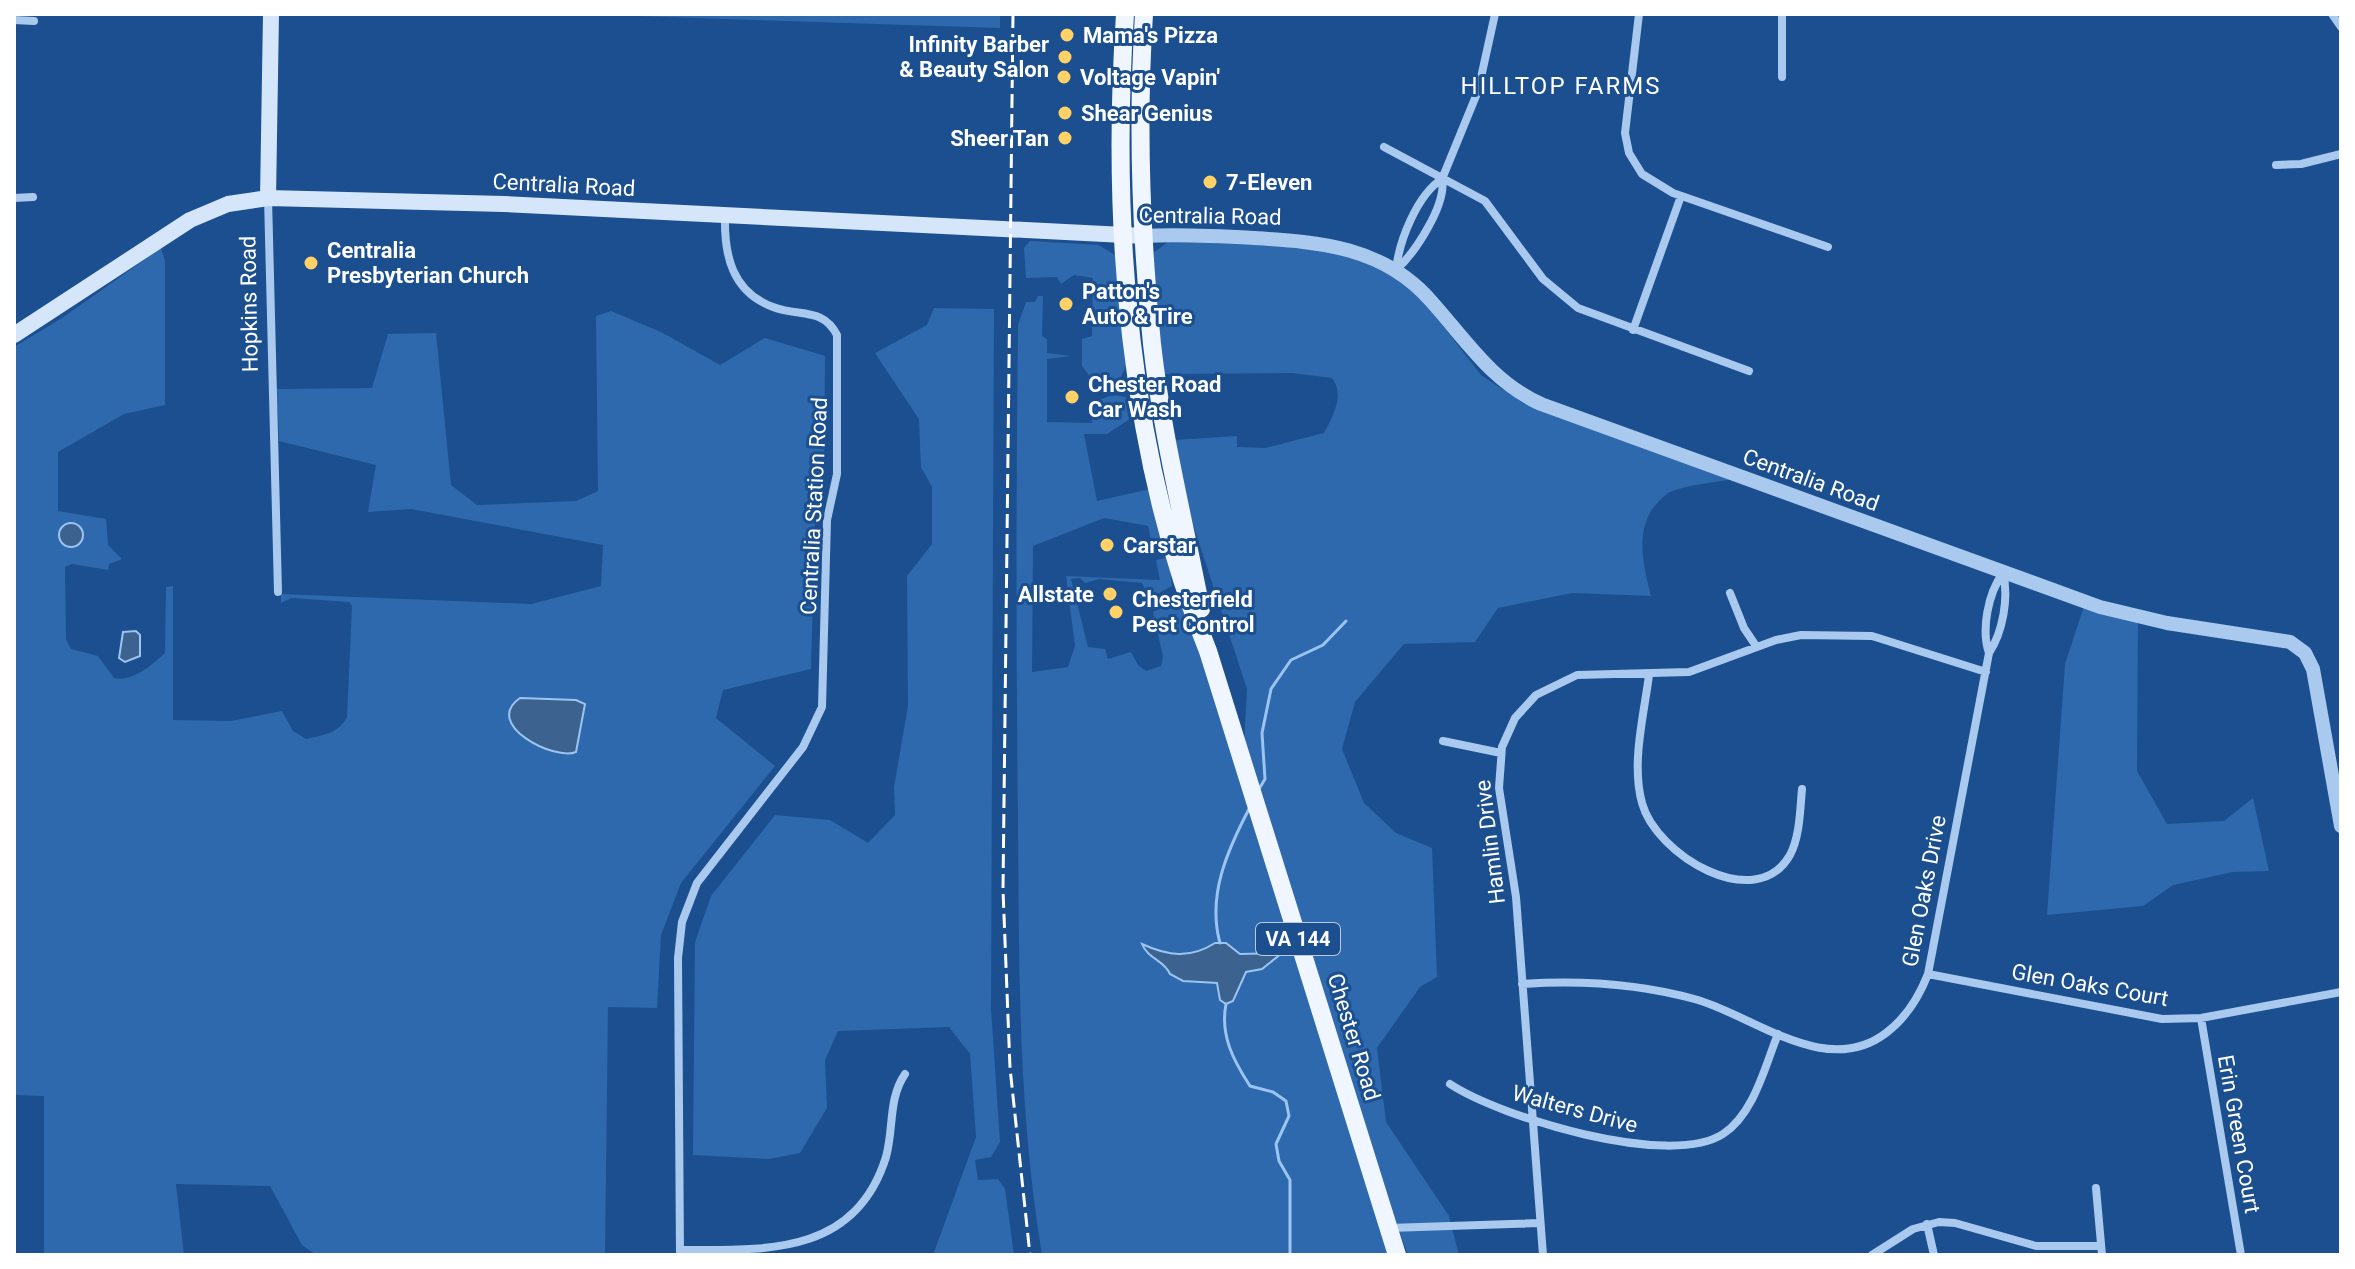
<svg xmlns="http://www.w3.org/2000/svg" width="2355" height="1269" viewBox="0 0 2355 1269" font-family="Roboto,sans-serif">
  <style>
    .green { fill: #2e69ad }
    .water { fill: #3c6290; stroke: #9cc4f0; stroke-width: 2 }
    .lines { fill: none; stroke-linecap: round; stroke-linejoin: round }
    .stream { stroke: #9cc4f0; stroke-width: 3 }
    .minor { stroke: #a9c9ee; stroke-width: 8 }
    .tertiary { stroke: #a9c9ee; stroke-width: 14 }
    .secondary { stroke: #d6e6fa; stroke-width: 16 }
    .primary { stroke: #f0f6ff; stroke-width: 18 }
    .rail { stroke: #fff; stroke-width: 3; stroke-dasharray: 14 6; stroke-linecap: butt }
    .poi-dot { fill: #ffd166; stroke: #1b4f8f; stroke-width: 3 }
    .labels { text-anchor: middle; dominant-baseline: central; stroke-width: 6; stroke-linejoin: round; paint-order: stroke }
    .shield { fill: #1b4f8f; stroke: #bbcadd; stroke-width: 2 }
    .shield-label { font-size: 20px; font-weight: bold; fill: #fff }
    .poi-label { font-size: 22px; font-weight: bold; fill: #fff; stroke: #1b4f8f; text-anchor: start }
    .street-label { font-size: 22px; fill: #fff; stroke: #1b4f8f }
    .neighbourhood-label { font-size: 24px; letter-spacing: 2px; fill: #fff; stroke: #1b4f8f }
  </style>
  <rect width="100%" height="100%" fill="#1b4f8f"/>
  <path class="green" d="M 576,14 L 1000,14 L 1000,28 Z
    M 1030,241 L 1099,245 L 1118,257 L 1126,366 L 1119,381 L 1095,383 L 1082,366 L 1082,339 L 1092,336 L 1093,278 L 1074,275 L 1061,284 L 1057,277 L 1026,278 L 1024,248 Z
    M 1168,242 L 1284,243 L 1354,254 L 1415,290 L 1481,375 L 1523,403 L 1733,479 C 1718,482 1678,486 1667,494 C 1632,520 1642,560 1651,596 L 1572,593 L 1498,608 L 1475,642 L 1404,644 L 1355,702 L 1342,749 L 1364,803 L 1396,833 L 1432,848 L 1437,977 L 1420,987 L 1377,1048 L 1386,1122 L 1449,1216 L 1459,1255 L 1408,1255 L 1385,1195 L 1244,747 L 1247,689 L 1181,488 L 1174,440 L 1237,436 L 1237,447 L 1265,448 L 1324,433 C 1333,416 1345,395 1332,378 L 1292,373 L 1163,374 L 1153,253 Z
    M 161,248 L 165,261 L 165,405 L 124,414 L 58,452 L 58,511 L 106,519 L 108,545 L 122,559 L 109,564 L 108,570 L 72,564 L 65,567 L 66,640 L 71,649 L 98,656 L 114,678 C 133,682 152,665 165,653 L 166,587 L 173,586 L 173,720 L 231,721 L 282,711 L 293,731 L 306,739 C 323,735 338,734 347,717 L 352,606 L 349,602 L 291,598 L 281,603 L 281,594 L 531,604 L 601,586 L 603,545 L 411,509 L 368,512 L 376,465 L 279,441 L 277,389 L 372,388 L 388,334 L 436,333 L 451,485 L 477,505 L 576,501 L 598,491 L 596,316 L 611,311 L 663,333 L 720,365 L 765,338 L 825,356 L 824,476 L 815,518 L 811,669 L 723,690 L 716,718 L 775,766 L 681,883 L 661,935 L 657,1008 L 608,1007 L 605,1255 L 316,1255 L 302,1245 L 270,1186 L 176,1184 L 184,1255 L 44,1255 L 44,1096 L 14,1095 L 14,347 L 62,318 Z
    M 1038,296 L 1043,296 L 1042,336 L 1047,339 L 1047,353 L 1071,356 L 1047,359 L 1047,422 L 1092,423 L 1094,405 C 1104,394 1122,392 1133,402 L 1136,415 L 1107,434 L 1084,434 L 1097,501 L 1150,489 L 1162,543 L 1152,545 L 1148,526 L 1104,518 L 1033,546 L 1032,672 L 1068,667 L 1075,646 L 1066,576 L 1160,580 L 1156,560 L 1169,557 L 1172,586 L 1159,593 L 1147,593 L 1142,583 L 1099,579 L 1085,583 L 1080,578 L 1071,579 L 1088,647 L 1105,649 L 1108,659 L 1131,652 L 1138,665 L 1146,671 L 1161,666 L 1163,656 L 1153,612 L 1174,602 L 1187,610 L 1389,1255 L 1042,1255 C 1018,1110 1019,967 1018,821 C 1016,656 1016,491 1018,325 L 1026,302 L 1035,302 Z
    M 934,308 L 994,309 L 991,1009 L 1000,1142 L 991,1157 L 975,1160 L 978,1180 L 998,1179 L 1005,1189 L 1014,1255 L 933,1255 L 976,1137 L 970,1054 L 949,1027 L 838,1031 L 825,1060 L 827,1108 L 800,1153 L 769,1159 L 693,1155 L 695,942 L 711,896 L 775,815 L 830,820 L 868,843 L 895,815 L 894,787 L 908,706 L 907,576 L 932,544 L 932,487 L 921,467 L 919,419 L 875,353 L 927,325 Z
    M 2085,603 L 2138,618 L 2137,771 L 2167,824 L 2224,821 L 2253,798 L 2269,871 L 2233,872 L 2173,885 L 2143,906 L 2047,915 L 2065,664 Z"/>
  <path class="water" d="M59 535a12 12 0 1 1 24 0a12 12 0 1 1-24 0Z
    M 123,632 L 136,631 L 140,635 L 140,656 L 125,662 L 119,658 Z
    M 520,698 L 576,700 L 585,704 L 576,752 C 554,761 482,724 520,698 Z
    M 1215,943 L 1226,943 L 1240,954 L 1282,953 L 1262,969 L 1246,972 L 1233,1001 L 1226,1004 L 1220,1000 L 1217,983 L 1183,981 L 1170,974 C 1164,960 1148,959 1142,944 C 1168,956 1190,959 1215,943 Z"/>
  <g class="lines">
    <path class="stream" d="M 1259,789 L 1265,779 L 1262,733 L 1271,689 L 1291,660 L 1323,645 L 1346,621
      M 1220,943 C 1207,896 1227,851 1249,809
      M 1226,1004 C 1220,1035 1233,1060 1250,1086 L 1273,1092 L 1286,1101 L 1289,1116 L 1276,1144 L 1279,1161 L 1290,1180 L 1290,1255"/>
    <path class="minor" d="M 1639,14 L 1625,133 L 1629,153 L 1642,174 L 1673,193 L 1828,247
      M 2332,14 L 2341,27
      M 14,20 L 34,21
      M 1782,77 L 1782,14
      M 1384,147 L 1485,201 L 1543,279 L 1578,308 L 1749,371
      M 2276,165 L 2301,164 L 2341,154
      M 14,198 L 33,197
      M 268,198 L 278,592
      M 1396,270 C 1415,253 1447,204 1442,179 L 1478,91 L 1495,14
      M 1396,270 C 1399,241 1417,195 1442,179
      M 1633,330 L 1681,196
      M 1730,593 L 1744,628 L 1756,646
      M 1989,653 C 1981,630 1988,593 2003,573
      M 1649,675 C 1644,715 1631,763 1642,803 C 1656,855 1756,915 1790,855 C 1800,836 1800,810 1802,789
      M 1443,741 L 1501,753
      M 1928,974 L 2162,1019 L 2201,1018 L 2341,992
      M 1522,984 C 1581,980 1641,984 1698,1000 C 1757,1018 1827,1078 1886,1033 C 1906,1018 1919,997 1928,974 L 1989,653 C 2003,632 2009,597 2003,573
      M 2201,1018 L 2241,1255
      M 1450,1084 C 1500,1117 1669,1169 1723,1134 C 1754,1114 1765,1066 1778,1034
      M 2096,1188 L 2102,1255
      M 1927,1224 L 1934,1255
      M 1389,1228 L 1539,1223
      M 680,1250 C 765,1250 855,1256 886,1157 C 894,1128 888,1099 905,1074
      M 680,1255 L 678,958 L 682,922 L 697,883 L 803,747 L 822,707 L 827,520 L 837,474 L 837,335 C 823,307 799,317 773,307 C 732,292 724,255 725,216
      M 1543,1255 L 1516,897 L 1499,788 L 1502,747 L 1515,718 L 1536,695 L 1577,675 L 1689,672 L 1776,640 L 1801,635 L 1872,636 L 1986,672
      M 1872,1255 L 1913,1229 L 1939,1222 L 1955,1223 L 2036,1246 L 2101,1246"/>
    <path class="tertiary" d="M 1144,236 C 1181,234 1218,236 1254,238 C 1321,242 1384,247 1431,301 C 1466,340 1492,382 1541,404 L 2100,607 L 2167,623 L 2290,642 L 2305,653 L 2313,669 L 2341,826"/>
    <path class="secondary" d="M 268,198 L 271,14
      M 14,335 L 190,220 L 228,204 L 268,198 L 504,204 L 1144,236"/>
    <path class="primary" d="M 1125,14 C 1111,223 1128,456 1208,651 L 1397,1255
      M 1144,14 C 1137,123 1141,236 1152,344 C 1162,434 1184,521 1201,609"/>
    <path class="rail" d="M 1013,14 L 1003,890 L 1010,1068 L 1030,1255"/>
  </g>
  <g class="poi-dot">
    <circle cx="1067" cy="35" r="8"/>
    <circle cx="1065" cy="57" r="8"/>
    <circle cx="1064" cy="77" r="8"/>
    <circle cx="1065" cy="113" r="8"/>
    <circle cx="1065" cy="138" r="8"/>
    <circle cx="1210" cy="182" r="8"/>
    <circle cx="311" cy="263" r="8"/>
    <circle cx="1066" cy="304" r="8"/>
    <circle cx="1072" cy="397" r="8"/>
    <circle cx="1107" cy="545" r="8"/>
    <circle cx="1110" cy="594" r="8"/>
    <circle cx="1116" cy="612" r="8"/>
  </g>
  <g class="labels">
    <rect class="shield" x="1256" y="923" width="84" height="32" rx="6"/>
    <g class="shield-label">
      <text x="1298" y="939">VA 144</text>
    </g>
    <g class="poi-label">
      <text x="1083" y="35">Mama's Pizza</text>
      <text x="1049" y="44" text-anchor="end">Infinity Barber<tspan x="1049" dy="25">&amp; Beauty Salon</tspan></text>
      <text x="1080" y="77">Voltage Vapin'</text>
      <text x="1081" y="113">Shear Genius</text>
      <text x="1049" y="138" text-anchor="end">Sheer Tan</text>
      <text x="1226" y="182">7-Eleven</text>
      <text x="327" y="250">Centralia<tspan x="327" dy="25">Presbyterian Church</tspan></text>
      <text x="1082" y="291">Patton's<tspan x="1082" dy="25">Auto &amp; Tire</tspan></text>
      <text x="1088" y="384">Chester Road<tspan x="1088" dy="25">Car Wash</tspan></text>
      <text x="1123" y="545">Carstar</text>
      <text x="1094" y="594" text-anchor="end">Allstate</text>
      <text x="1132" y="599">Chesterfield<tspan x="1132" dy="25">Pest Control</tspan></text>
    </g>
    <g class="street-label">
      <text transform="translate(564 185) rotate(3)">Centralia Road</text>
      <text transform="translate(1210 216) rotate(1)">Centralia Road</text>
      <text transform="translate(249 304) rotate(-91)">Hopkins Road</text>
      <text transform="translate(1811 480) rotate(20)">Centralia Road</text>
      <text transform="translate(814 506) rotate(-87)">Centralia Station Road</text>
      <text transform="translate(1490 842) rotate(-97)">Hamlin Drive</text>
      <text transform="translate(1924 891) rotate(-79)">Glen Oaks Drive</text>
      <text transform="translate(2090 985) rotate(10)">Glen Oaks Court</text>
      <text transform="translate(1354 1037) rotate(73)">Chester Road</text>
      <text transform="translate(1575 1109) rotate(15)">Walters Drive</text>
      <text transform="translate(2239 1134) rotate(80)">Erin Green Court</text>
    </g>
    <g class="neighbourhood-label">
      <text x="1561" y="86">HILLTOP FARMS</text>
    </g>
  </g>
  <rect width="2355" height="1269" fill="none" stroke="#ffffff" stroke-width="32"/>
</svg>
